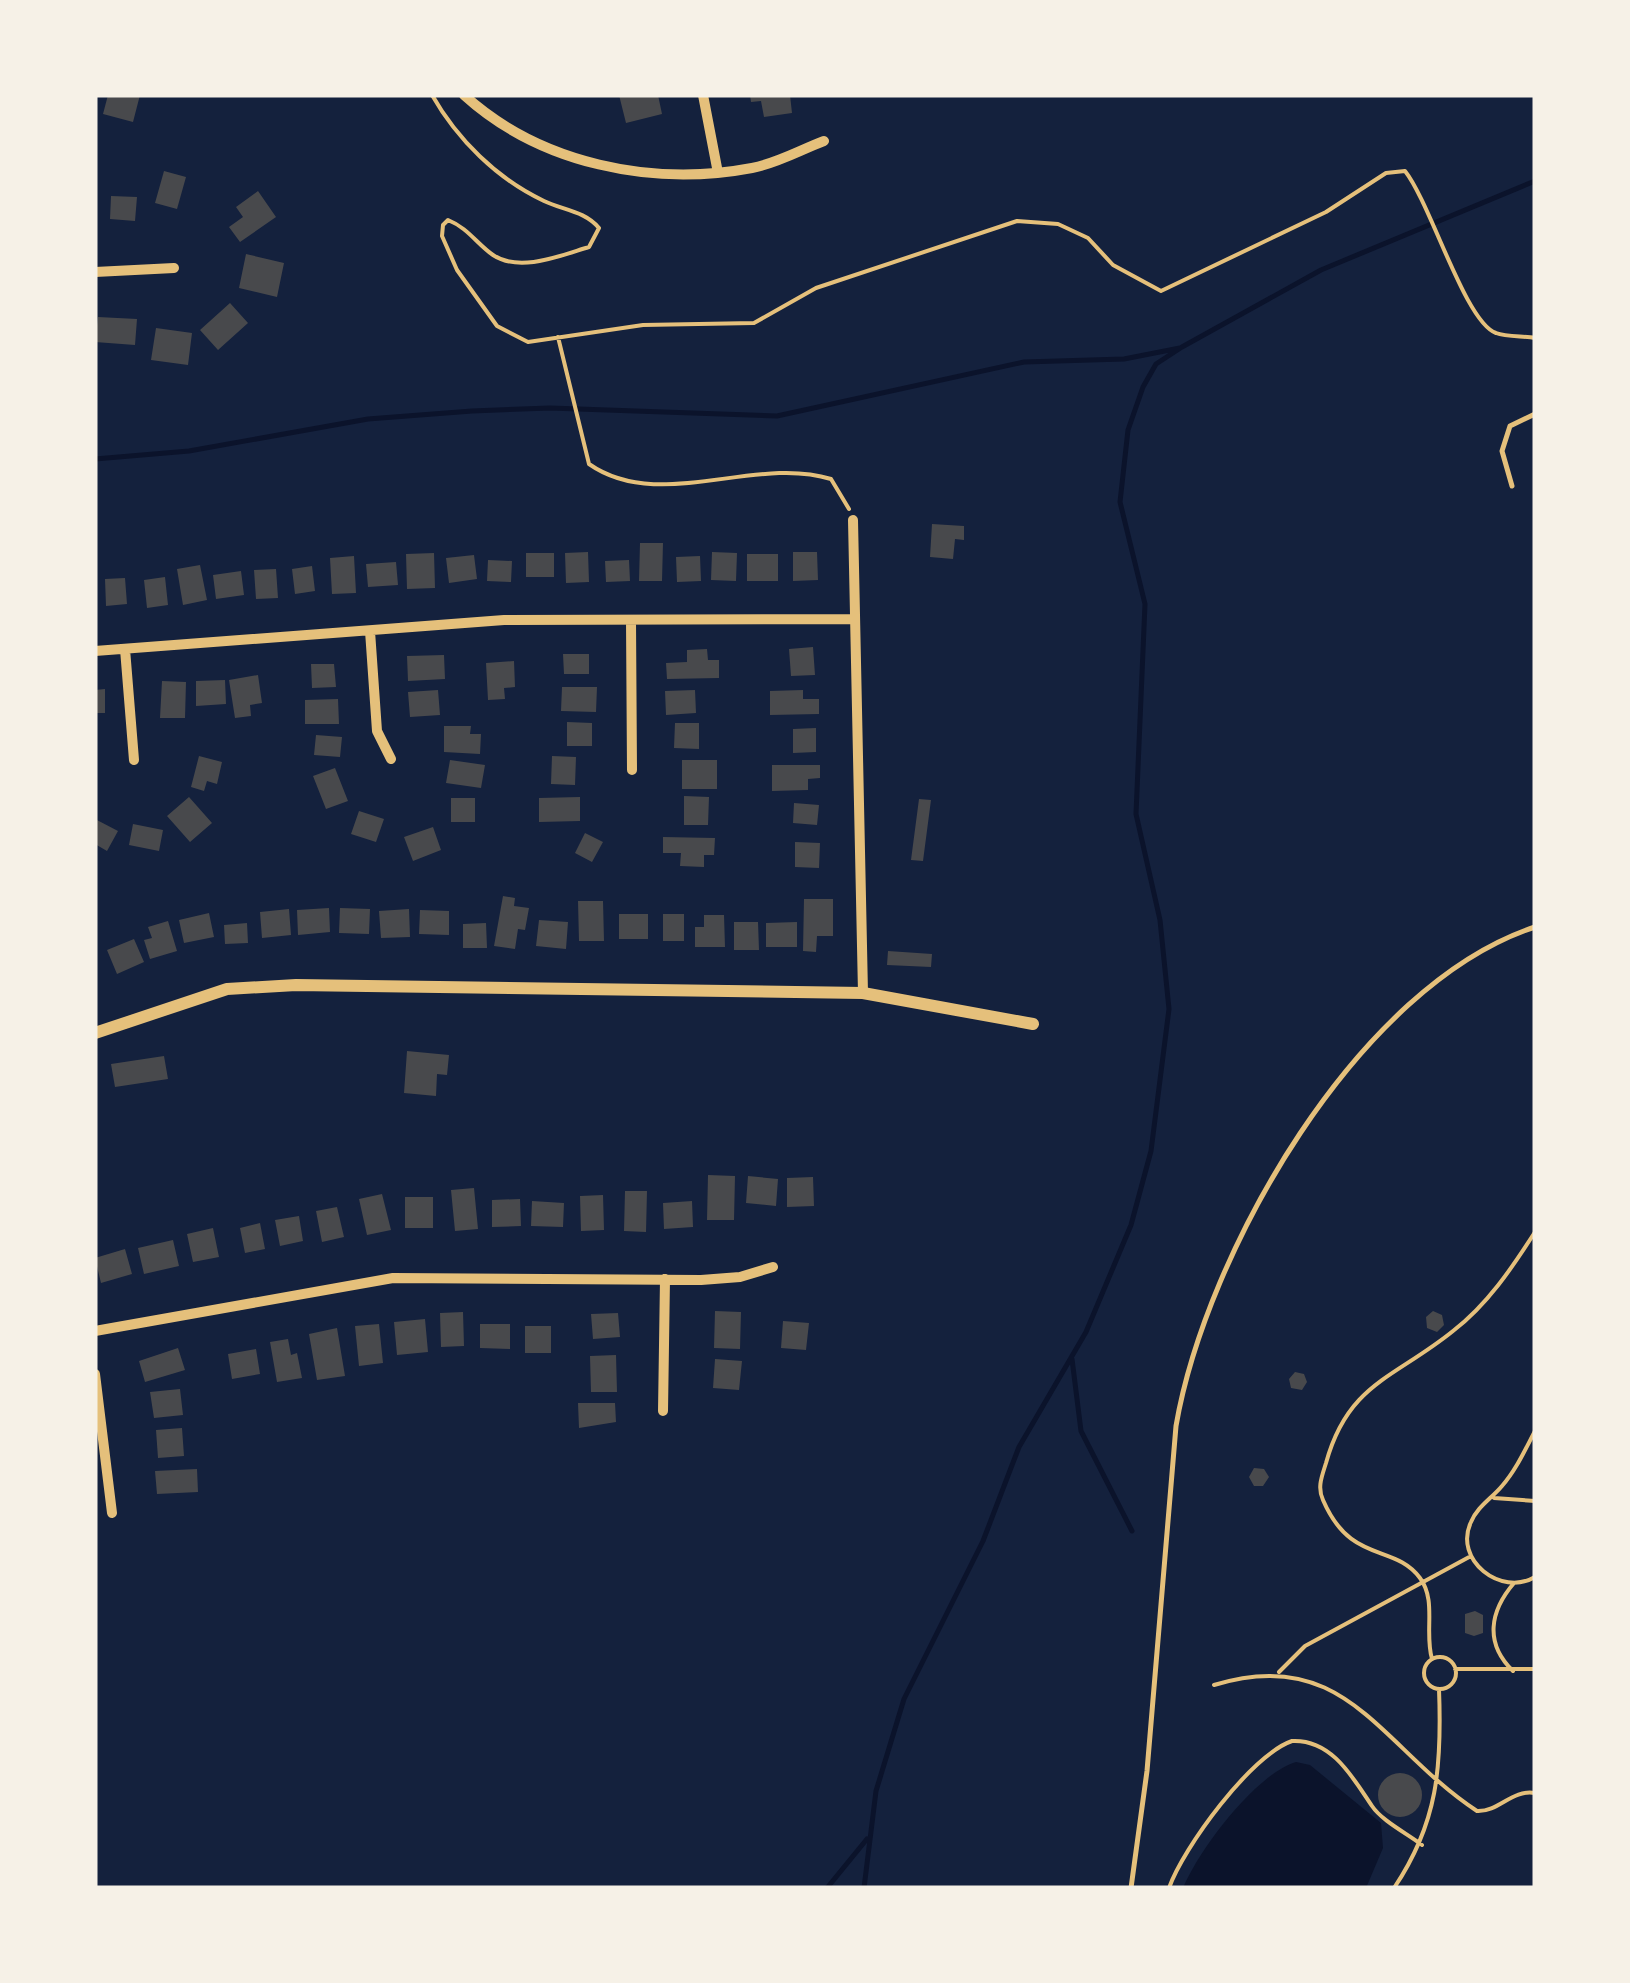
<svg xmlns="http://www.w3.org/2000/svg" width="1630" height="1983" viewBox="0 0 1630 1983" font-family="'Alegreya Sans',sans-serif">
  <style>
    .water { fill: #0b132b }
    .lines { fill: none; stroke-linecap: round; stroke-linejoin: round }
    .stream { stroke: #0b132b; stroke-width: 5 }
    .building { fill: #48494c }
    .path { stroke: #e5c07b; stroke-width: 4 }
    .service { stroke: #e5c07b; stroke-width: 5 }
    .minor { stroke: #e5c07b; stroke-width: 10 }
    .tertiary { stroke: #e5c07b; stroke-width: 12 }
  </style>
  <rect width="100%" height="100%" fill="#14213d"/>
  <path class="water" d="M 1296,1762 L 1310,1765 L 1381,1823 L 1383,1848 L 1366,1888 L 1183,1888 C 1199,1849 1256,1774 1296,1762 Z"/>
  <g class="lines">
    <path class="stream" d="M 95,459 L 189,451 L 368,419 L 472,411 L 550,408 L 777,416 L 1024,362 L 1124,359 L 1180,348
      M 1072,1359 L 1081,1431 L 1132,1531
      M 827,1888 L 867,1839
      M 864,1888 L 876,1791 L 904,1699 L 983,1541 L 1019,1447 L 1086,1332 L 1131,1225 L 1151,1151 L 1169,1009 L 1160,920 L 1136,814 L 1145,604 L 1120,502 L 1128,430 L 1143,387 L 1156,364 L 1182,347 L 1321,270 L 1535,181"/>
  </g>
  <path class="building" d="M 108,95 L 140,95 L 133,122 L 103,114 Z
    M 619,95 L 658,95 L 662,114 L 626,123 Z
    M 750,95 L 790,95 L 792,113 L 764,117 L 761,101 L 751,102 Z
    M 164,171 L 186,177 L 177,209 L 155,203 Z
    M 258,191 L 276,217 L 240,242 L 229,227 L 243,217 L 236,207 Z
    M 111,196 L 137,197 L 135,221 L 110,219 Z
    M 246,254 L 284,263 L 277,297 L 239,288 Z
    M 230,303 L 248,323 L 218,350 L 200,330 Z
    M 98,317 L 137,319 L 135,345 L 95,342 Z
    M 156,328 L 192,333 L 188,365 L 151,360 Z
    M 932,524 L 964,526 L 964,540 L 955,539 L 953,559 L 930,557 Z
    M 640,543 L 663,543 L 662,581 L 639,581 Z
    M 588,552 L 589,582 L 566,583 L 565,553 Z
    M 712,552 L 737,553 L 736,581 L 711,580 Z
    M 793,552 L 817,552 L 818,580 L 793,581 Z
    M 434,553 L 435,588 L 407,589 L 406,554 Z
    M 526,553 L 554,553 L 554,577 L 526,577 Z
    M 747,554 L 778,554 L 778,581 L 747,581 Z
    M 474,555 L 477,579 L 449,583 L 446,558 Z
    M 354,556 L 356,593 L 332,594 L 330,558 Z
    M 700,556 L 701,581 L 677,582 L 676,557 Z
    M 488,560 L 512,561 L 511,582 L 487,581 Z
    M 629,560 L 630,581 L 606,582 L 605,561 Z
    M 396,562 L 398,585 L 368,587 L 366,564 Z
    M 200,565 L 207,600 L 183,605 L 177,569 Z
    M 312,566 L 315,591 L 295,594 L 292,569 Z
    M 276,569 L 278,598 L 256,599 L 254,570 Z
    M 241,571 L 244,595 L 216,599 L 213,575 Z
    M 165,577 L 168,605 L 147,608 L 144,580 Z
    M 125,578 L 127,604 L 106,606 L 105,579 Z
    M 813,647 L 815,675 L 791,676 L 789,649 Z
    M 707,649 L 708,660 L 719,660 L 719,678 L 667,679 L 666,663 L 687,662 L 687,650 Z
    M 563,654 L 589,654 L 589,674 L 564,674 Z
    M 444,655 L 445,679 L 408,681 L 407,656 Z
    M 514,661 L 515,687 L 504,688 L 505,699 L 488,700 L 486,663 Z
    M 311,664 L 334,664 L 336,687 L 312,688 Z
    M 258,675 L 262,703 L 250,705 L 251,716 L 235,718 L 229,680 Z
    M 225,680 L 226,704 L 196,706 L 196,681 Z
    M 162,681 L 186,682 L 185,718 L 160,718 Z
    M 562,687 L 597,687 L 596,712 L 561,711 Z
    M 105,689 L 105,713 L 95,713 L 95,690 Z
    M 438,690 L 440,715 L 410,717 L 408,692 Z
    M 695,690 L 696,713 L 666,715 L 665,691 Z
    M 803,690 L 803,699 L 819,699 L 819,714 L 770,715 L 770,691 Z
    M 338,699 L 339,724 L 305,724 L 305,700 Z
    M 567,722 L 592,723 L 592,746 L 567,746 Z
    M 675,723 L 699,723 L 699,749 L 674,748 Z
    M 444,726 L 471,726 L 470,734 L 481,734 L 480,754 L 444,752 Z
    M 816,728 L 816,752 L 793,753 L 793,729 Z
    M 316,735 L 342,737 L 340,757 L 314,755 Z
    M 199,756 L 222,762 L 217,784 L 207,781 L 204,791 L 191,787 Z
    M 552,756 L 576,757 L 575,785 L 551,784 Z
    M 450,760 L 485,765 L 481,788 L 446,783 Z
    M 682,760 L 717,760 L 717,789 L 682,789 Z
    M 772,765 L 820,765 L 820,778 L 808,779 L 808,790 L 772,791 Z
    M 335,768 L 348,801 L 326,809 L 313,776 Z
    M 684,796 L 709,797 L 708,825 L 684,825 Z
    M 189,797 L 212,823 L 190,842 L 167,816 Z
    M 580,797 L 580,821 L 539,822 L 539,798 Z
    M 451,798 L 475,798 L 475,822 L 451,822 Z
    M 919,799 L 931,800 L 923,861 L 911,860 Z
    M 794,803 L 819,805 L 817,825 L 793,823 Z
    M 359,811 L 384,819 L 376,842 L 351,834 Z
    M 95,819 L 118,831 L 107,851 L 95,844 Z
    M 133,824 L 163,830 L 159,851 L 129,845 Z
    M 433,827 L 441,850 L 413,861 L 404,837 Z
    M 585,833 L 603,842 L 592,862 L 575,853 Z
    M 663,837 L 715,838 L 714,855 L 704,855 L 704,867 L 680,866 L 681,853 L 663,853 Z
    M 795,842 L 820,843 L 819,868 L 795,867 Z
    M 503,896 L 515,898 L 514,906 L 529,908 L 525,930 L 518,929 L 515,949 L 494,946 Z
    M 804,899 L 833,899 L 833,936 L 817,936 L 816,952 L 803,951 Z
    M 578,901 L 603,901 L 604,941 L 579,941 Z
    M 329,908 L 330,932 L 298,935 L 297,910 Z
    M 340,908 L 370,909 L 369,934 L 339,933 Z
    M 289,909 L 291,935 L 262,938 L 260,912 Z
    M 409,909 L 410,937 L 381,938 L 379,911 Z
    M 420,910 L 449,911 L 449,935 L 419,934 Z
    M 209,913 L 214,937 L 184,943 L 179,920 Z
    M 619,914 L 648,914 L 648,939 L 619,939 Z
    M 663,914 L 684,914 L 684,941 L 663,941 Z
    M 704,915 L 724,915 L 725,947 L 695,947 L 695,927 L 704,927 Z
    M 539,920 L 568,922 L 566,949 L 536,946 Z
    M 168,921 L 177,951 L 150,959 L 144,940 L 152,938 L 148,927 Z
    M 734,922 L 758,922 L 759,950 L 734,950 Z
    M 797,922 L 797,947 L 766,947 L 766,923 Z
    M 247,923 L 248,943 L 225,944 L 224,925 Z
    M 486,923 L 487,948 L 463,948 L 463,924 Z
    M 134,939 L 144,962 L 117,974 L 107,950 Z
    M 888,951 L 932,954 L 931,967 L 887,965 Z
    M 407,1051 L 449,1055 L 447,1075 L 437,1074 L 436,1096 L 404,1093 Z
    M 164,1056 L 168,1079 L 115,1087 L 111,1064 Z
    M 708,1175 L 735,1176 L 734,1220 L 707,1220 Z
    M 748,1176 L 778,1179 L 776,1206 L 746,1203 Z
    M 813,1177 L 814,1206 L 787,1207 L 787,1178 Z
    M 474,1188 L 478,1229 L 455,1231 L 451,1190 Z
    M 625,1191 L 647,1191 L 646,1232 L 624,1231 Z
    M 382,1194 L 391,1230 L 367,1235 L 359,1199 Z
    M 603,1195 L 604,1230 L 581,1231 L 580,1196 Z
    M 405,1197 L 433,1197 L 433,1228 L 405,1228 Z
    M 520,1199 L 521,1226 L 492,1227 L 492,1200 Z
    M 532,1201 L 564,1203 L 563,1227 L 531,1226 Z
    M 692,1201 L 693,1227 L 664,1229 L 663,1203 Z
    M 337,1207 L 344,1237 L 322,1242 L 316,1211 Z
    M 299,1216 L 303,1241 L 280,1246 L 275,1220 Z
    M 260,1223 L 265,1249 L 245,1253 L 240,1228 Z
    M 213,1228 L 219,1257 L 193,1262 L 187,1234 Z
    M 173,1240 L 179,1266 L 144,1274 L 138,1248 Z
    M 125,1249 L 132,1274 L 101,1283 L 95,1258 Z
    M 715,1311 L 741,1312 L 740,1349 L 714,1348 Z
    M 1433,1311 L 1442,1315 L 1444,1325 L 1437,1332 L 1427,1328 L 1426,1317 Z
    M 463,1312 L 464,1346 L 441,1347 L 440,1313 Z
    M 618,1313 L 620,1337 L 593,1339 L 591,1314 Z
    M 425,1319 L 428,1352 L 397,1355 L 394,1322 Z
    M 783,1321 L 809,1323 L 806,1350 L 781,1348 Z
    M 379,1324 L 383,1363 L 359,1366 L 355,1326 Z
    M 480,1324 L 510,1324 L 510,1349 L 480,1348 Z
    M 525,1326 L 551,1326 L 551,1353 L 525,1353 Z
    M 337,1328 L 345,1376 L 317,1380 L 309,1334 Z
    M 288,1339 L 291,1355 L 297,1353 L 302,1378 L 277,1382 L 270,1342 Z
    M 178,1348 L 185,1370 L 145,1382 L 139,1361 Z
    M 256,1349 L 260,1374 L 232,1379 L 228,1354 Z
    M 616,1355 L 617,1392 L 591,1392 L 590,1356 Z
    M 715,1359 L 742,1361 L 739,1390 L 713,1388 Z
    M 1295,1372 L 1304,1374 L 1307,1382 L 1302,1390 L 1291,1388 L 1289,1379 Z
    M 180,1389 L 183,1415 L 154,1418 L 150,1392 Z
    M 578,1403 L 615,1403 L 616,1422 L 579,1428 Z
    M 182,1428 L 184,1456 L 158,1458 L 156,1430 Z
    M 1254,1468 L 1264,1469 L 1269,1477 L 1263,1486 L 1254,1486 L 1249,1477 Z
    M 197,1469 L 198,1492 L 157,1494 L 155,1471 Z
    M 1475,1611 L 1483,1615 L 1483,1633 L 1474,1636 L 1465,1633 L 1465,1614 Z
    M1378 1795a22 22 0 1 1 44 0a22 22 0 1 1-44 0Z"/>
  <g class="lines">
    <path class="path" d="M 432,95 C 457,139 497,179 544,201 C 563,210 585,211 599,228 L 589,247 C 562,255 520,273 493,255 C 477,244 468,228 448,220 L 443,225 L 442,236 L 457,270 L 497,326 L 528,342 L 643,325 L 754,323 L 816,288 L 1017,221 L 1058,224 L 1088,238 L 1113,265 L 1161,291 L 1326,212 L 1386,173 L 1405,171 C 1431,204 1465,322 1496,333 C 1506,337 1523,336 1535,338
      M 558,337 L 589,464 C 659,513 755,455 831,479 L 849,509
      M 1535,1431 C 1525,1450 1516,1470 1502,1486 C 1492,1498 1477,1507 1471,1522 C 1453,1560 1501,1597 1535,1577
      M 1494,1498 L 1535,1501
      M1424 1673a16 16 0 1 1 32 0a16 16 0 1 1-32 0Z
      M 1432,1659 C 1424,1632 1437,1601 1420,1578 C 1394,1543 1351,1565 1323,1500 C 1317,1487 1322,1476 1326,1463 C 1348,1383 1395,1378 1453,1331 C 1487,1305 1512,1268 1535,1232
      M 1455,1669 L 1535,1669
      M 1513,1671 C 1484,1643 1490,1611 1514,1583
      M 1279,1672 L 1305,1646 L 1471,1556
      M 1214,1685 C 1346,1644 1381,1748 1477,1811 C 1499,1812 1512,1789 1535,1793
      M 1169,1888 C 1183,1848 1251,1755 1292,1741 C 1332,1739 1353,1778 1372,1806 C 1382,1821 1408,1834 1422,1845
      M 1394,1888 C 1438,1823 1442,1766 1439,1689"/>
    <path class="service" d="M 1512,486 L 1502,451 L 1510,426 L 1535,414
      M 1131,1888 L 1147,1771 L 1176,1426 C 1206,1252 1358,985 1535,927"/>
    <path class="minor" d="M 464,95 C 540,164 652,187 752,168 C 778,163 800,150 824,141
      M 703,95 L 718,173
      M 95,272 L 174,268
      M 853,520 L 863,993
      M 631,621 L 632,770
      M 370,631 L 377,731 L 391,759
      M 125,649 L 134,760
      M 95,651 L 504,620 L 852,619
      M 95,1331 L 393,1278 L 701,1280 L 740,1277 L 773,1267
      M 95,1374 L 112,1513
      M 663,1411 L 665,1279"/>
    <path class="tertiary" d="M 95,1033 L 227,989 L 296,985 L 863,993 L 1033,1024"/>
  </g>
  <rect width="1630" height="1983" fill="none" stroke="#f6f1e7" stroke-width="195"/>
</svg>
